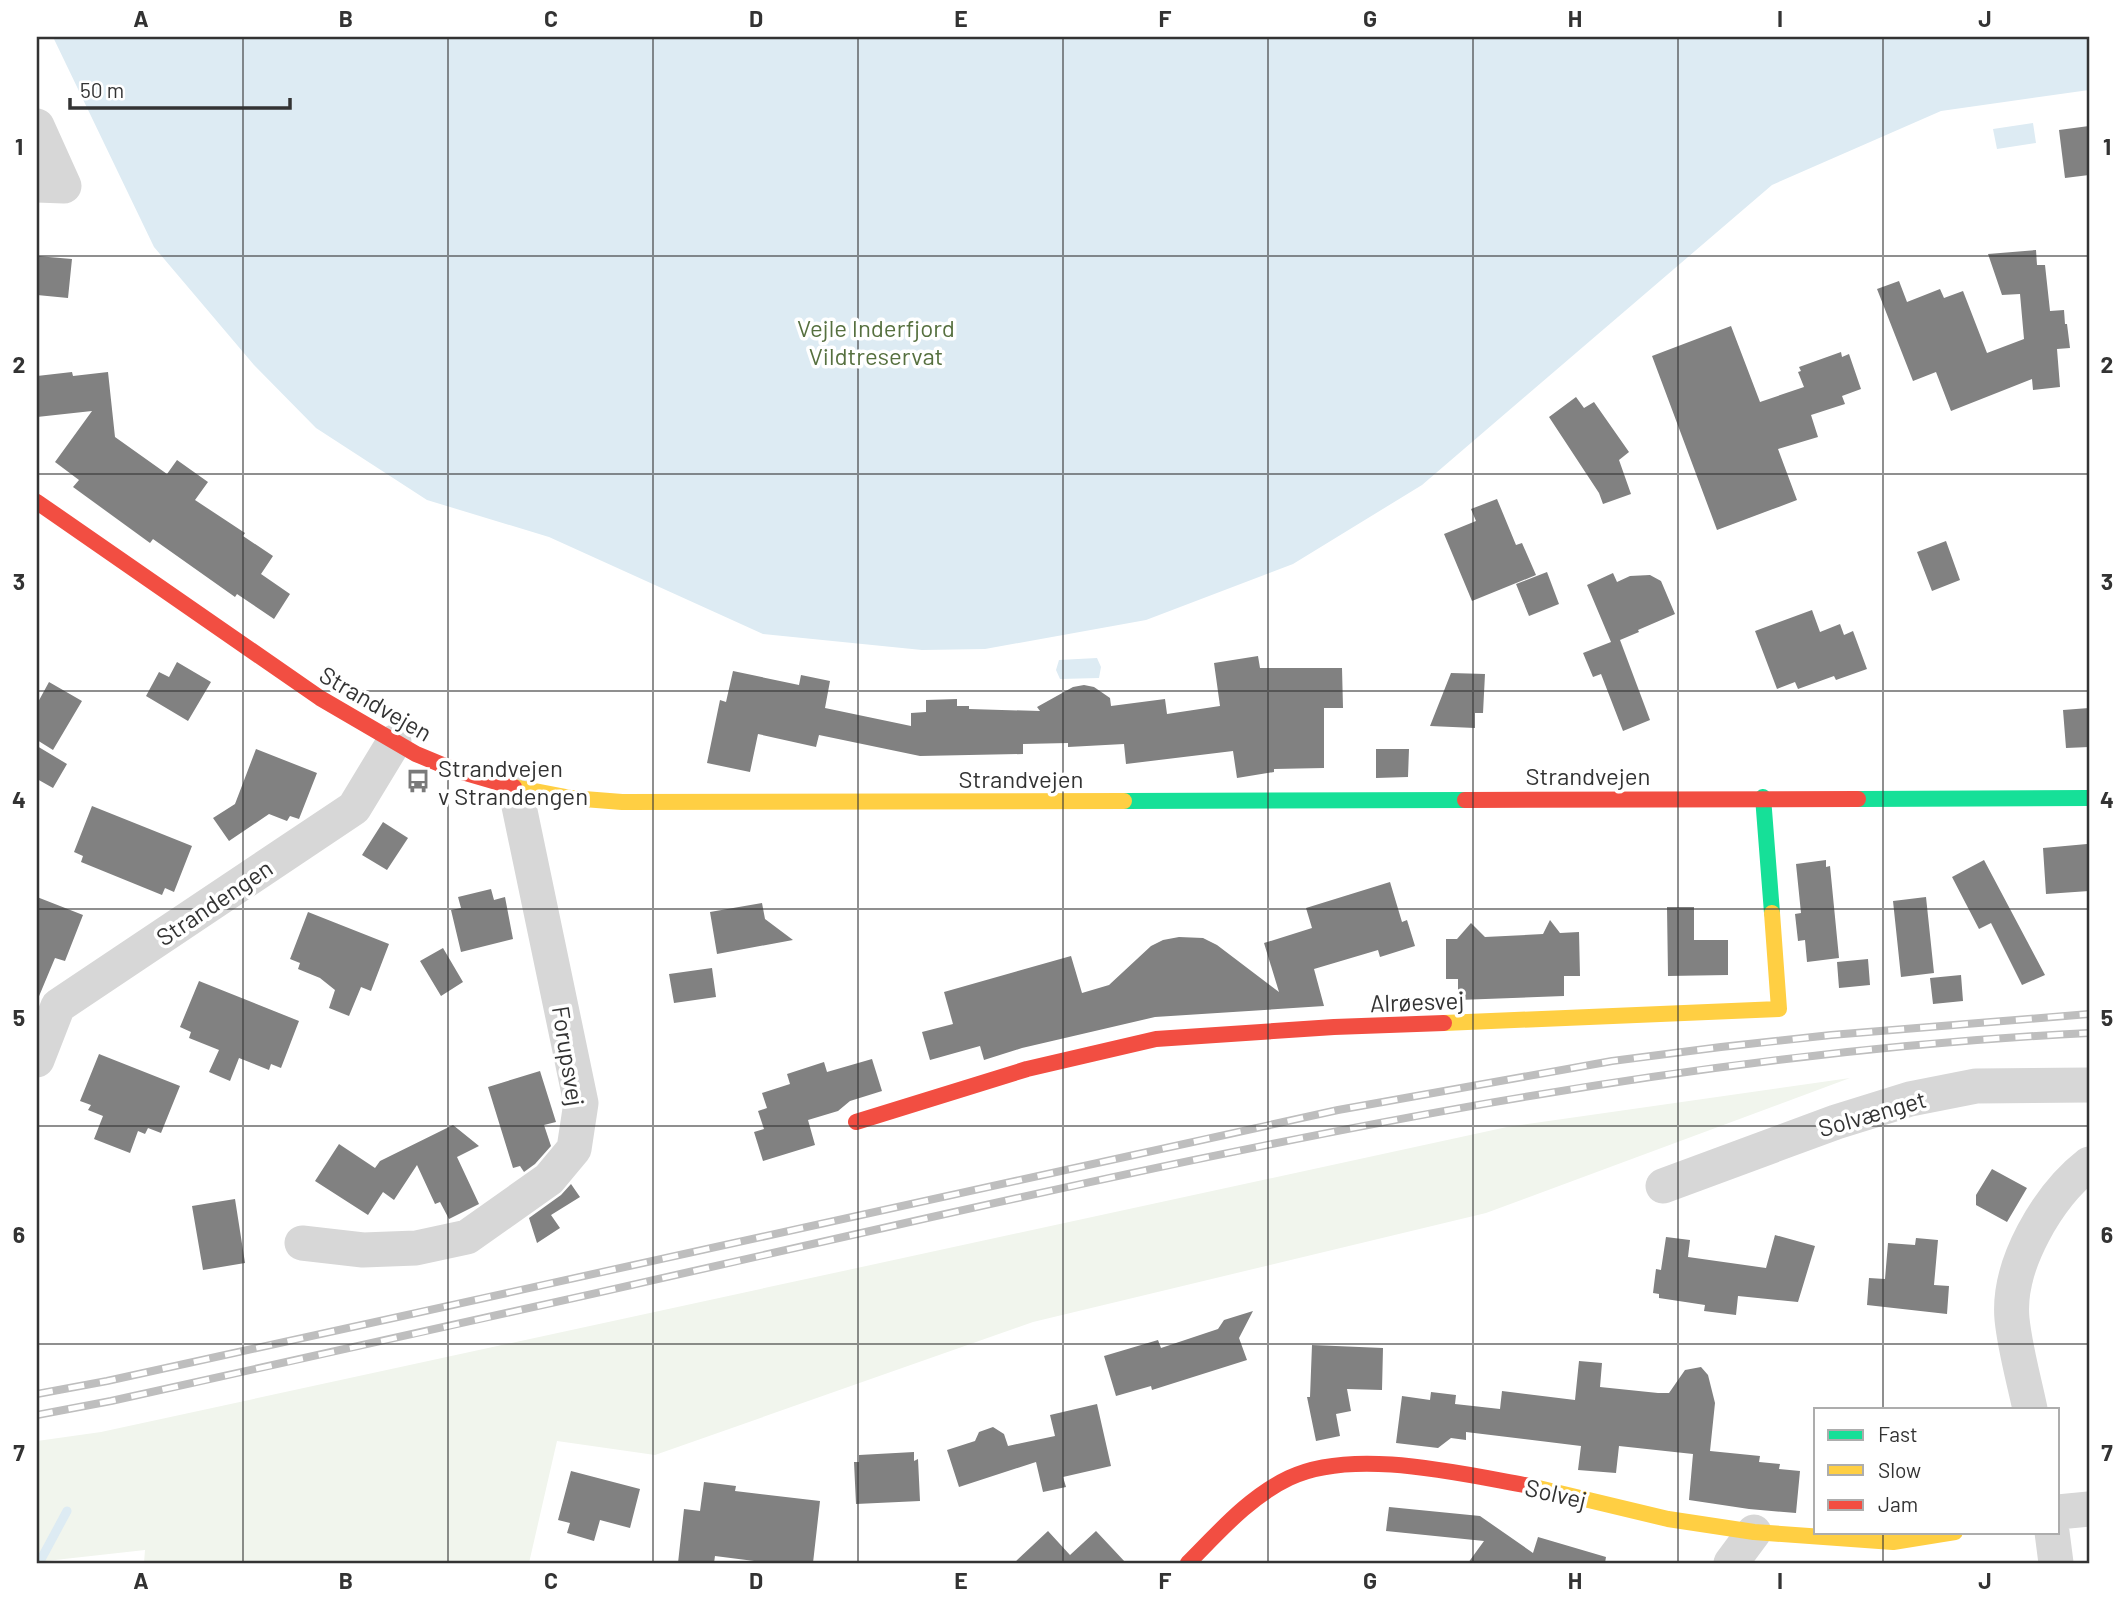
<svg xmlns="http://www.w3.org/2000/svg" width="2126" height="1600" viewBox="0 0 2126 1600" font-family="Barlow,sans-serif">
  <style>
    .green { fill: #f1f5ed }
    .water { fill: #ddebf3 }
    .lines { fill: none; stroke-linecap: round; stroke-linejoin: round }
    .stream { stroke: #ddebf3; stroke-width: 9 }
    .building { fill: #818181 }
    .street { stroke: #d7d7d7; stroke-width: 35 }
    .fast { stroke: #16e098; stroke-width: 16 }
    .slow { stroke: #ffcf43; stroke-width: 16 }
    .jam { stroke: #f24e42; stroke-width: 16 }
    .rail-casing { stroke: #bebebe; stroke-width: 8 }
    .rail { stroke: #fff; stroke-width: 5; stroke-dasharray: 16; stroke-linecap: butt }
    .grid { fill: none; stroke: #333; stroke-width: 2; stroke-opacity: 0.55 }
    .labels { text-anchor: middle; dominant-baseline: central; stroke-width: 7; stroke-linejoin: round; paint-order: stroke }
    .park-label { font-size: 24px; fill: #56703f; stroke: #fff }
    .street-label { font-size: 24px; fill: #333; stroke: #fff }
    .poi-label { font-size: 24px; fill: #333; stroke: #fff; text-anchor: start }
    .neatline { fill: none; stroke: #333; stroke-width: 2.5 }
    .grid-label { font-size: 23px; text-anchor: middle; font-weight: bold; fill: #333 }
  </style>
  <rect width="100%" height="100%" fill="#fff"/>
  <path class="green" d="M 1850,1078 L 1486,1213 L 1033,1322 L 655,1455 L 557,1441 L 529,1563 L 144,1563 L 145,1550 L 37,1562 L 37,1441 L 101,1432 L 1507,1127 Z"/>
  <path class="water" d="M 53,37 L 2089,37 L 2089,90 L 1941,111 L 1772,185 L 1422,485 L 1293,564 L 1146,620 L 985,649 L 922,650 L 763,634 L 549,537 L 427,500 L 316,428 L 254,365 L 154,247 Z
    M 2033,123 L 2036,143 L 1997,149 L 1993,129 Z
    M 1097,658 L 1101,667 L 1099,678 L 1060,679 L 1056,670 L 1059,660 Z"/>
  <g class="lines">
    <path class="stream" d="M 39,1563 L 67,1511"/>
  </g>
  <path class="building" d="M 2089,126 L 2089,175 L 2065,178 L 2059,130 Z
    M 2036,250 L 2037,265 L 2045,265 L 2050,311 L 2064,310 L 2065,324 L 2067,324 L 2070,348 L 2057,349 L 2060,387 L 2033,390 L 2032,379 L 1951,411 L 1936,372 L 1913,381 L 1877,289 L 1899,281 L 1907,302 L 1940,289 L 1944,298 L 1963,291 L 1987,353 L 2024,339 L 2020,294 L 2002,295 L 1988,254 Z
    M 37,256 L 72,259 L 68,298 L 37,295 Z
    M 1731,326 L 1760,402 L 1804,387 L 1798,372 L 1801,371 L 1799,367 L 1841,352 L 1842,357 L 1849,354 L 1861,389 L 1842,396 L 1845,404 L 1811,415 L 1818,437 L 1778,449 L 1797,500 L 1717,530 L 1652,356 Z
    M 72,372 L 73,376 L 108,372 L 115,437 L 167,474 L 177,460 L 208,482 L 195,500 L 245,533 L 243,536 L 273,556 L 261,574 L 290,594 L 274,619 L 237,594 L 235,597 L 153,539 L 150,543 L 73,487 L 79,480 L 55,462 L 92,411 L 37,417 L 37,376 Z
    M 1576,397 L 1584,408 L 1594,402 L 1629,452 L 1619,460 L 1631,494 L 1603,504 L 1599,493 L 1549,417 Z
    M 1497,499 L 1516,545 L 1522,543 L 1536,575 L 1472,601 L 1444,534 L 1476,521 L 1471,509 Z
    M 1946,541 L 1960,580 L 1932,591 L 1917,552 Z
    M 1547,572 L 1559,604 L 1529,616 L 1516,584 Z
    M 1613,573 L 1617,582 L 1630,576 L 1650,575 L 1661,581 L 1675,614 L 1638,630 L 1639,632 L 1620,640 L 1650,720 L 1623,731 L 1601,674 L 1593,677 L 1583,653 L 1611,642 L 1587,585 Z
    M 1812,610 L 1820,632 L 1840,624 L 1844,635 L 1853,631 L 1867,669 L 1836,680 L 1834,676 L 1798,689 L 1795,682 L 1777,689 L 1755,631 Z
    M 1258,656 L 1260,668 L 1342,668 L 1343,708 L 1324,708 L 1324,768 L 1274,769 L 1274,772 L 1237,778 L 1233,751 L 1126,764 L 1124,744 L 1068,747 L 1068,743 L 1023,744 L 1023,754 L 920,756 L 819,735 L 816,747 L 758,734 L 750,772 L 707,763 L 720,700 L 726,702 L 733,671 L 799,685 L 801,675 L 830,681 L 825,708 L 911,726 L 911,713 L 926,712 L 926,700 L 957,699 L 957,706 L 969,706 L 969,709 L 1040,711 L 1037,707 L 1073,687 L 1084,685 L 1094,687 L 1110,698 L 1111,706 L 1165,699 L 1167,714 L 1220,706 L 1214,663 Z
    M 177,662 L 211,682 L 188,721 L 146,696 L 159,672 L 169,677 Z
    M 1451,673 L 1485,674 L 1483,713 L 1475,713 L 1475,728 L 1430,726 Z
    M 49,682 L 82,701 L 53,750 L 37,740 L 37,704 Z
    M 2089,708 L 2089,747 L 2066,748 L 2063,710 Z
    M 37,746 L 67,764 L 53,788 L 37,779 Z
    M 256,749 L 317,773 L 299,819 L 290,816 L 287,821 L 269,814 L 229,841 L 213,818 L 235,804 Z
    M 1376,749 L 1409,749 L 1408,777 L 1376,778 Z
    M 92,806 L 192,846 L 174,892 L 165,888 L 162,895 L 81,862 L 83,856 L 74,852 Z
    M 383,822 L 408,838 L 387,870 L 362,855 Z
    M 2087,844 L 2089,858 L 2089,891 L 2046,894 L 2043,848 Z
    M 1826,860 L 1826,867 L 1830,866 L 1839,958 L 1807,962 L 1805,940 L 1798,941 L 1795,914 L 1801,913 L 1796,864 Z
    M 1984,860 L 2045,975 L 2022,985 L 1991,923 L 1979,929 L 1952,877 Z
    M 1390,882 L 1402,922 L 1407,920 L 1415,946 L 1380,957 L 1378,950 L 1314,969 L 1324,1006 L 1155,1017 L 1022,1048 L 984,1060 L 980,1046 L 930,1060 L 922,1032 L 953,1024 L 944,992 L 1071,956 L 1082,993 L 1109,985 L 1151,946 L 1163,940 L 1179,937 L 1203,938 L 1217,945 L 1279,992 L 1264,943 L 1312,928 L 1306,908 Z
    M 491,889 L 494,900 L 505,897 L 513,939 L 461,952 L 451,910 L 461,908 L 458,897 Z
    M 37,897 L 83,915 L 65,961 L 55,958 L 37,1001 Z
    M 1926,897 L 1934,973 L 1901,977 L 1893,901 Z
    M 762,903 L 765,919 L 793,940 L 717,954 L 710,912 Z
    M 1667,907 L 1694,907 L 1694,940 L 1728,940 L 1728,975 L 1668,976 Z
    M 308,912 L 389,944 L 371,991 L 361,987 L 349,1016 L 329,1008 L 335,990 L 320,978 L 298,969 L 300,963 L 290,959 Z
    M 1550,920 L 1560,933 L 1579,932 L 1580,976 L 1564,976 L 1564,996 L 1458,1000 L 1458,979 L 1446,979 L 1446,939 L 1457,939 L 1471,923 L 1485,937 L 1543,934 Z
    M 443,948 L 463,982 L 441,996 L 420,961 Z
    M 1868,959 L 1870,985 L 1839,988 L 1837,962 Z
    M 712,968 L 716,997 L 674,1003 L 669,974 Z
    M 1961,975 L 1963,1001 L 1933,1004 L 1930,978 Z
    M 199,981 L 299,1021 L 281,1068 L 271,1064 L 269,1070 L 239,1058 L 230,1081 L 209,1072 L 219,1050 L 189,1038 L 191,1032 L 180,1027 Z
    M 99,1054 L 180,1086 L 161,1133 L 148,1128 L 145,1134 L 138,1131 L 130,1153 L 94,1139 L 103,1116 L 88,1110 L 91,1105 L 80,1101 Z
    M 872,1059 L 882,1091 L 850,1101 L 838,1111 L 808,1120 L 815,1145 L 763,1161 L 754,1132 L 764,1129 L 758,1111 L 767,1108 L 762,1093 L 790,1084 L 787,1074 L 824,1062 L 827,1072 Z
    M 540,1071 L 556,1122 L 544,1125 L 551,1146 L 535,1164 L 524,1172 L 520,1166 L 513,1168 L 488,1087 Z
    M 453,1125 L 479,1146 L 457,1157 L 479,1204 L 449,1219 L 440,1202 L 435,1204 L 417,1165 L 394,1200 L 383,1192 L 368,1215 L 315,1181 L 339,1144 L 375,1168 L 380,1161 Z
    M 1992,1169 L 2027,1188 L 2007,1222 L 1976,1205 L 1976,1195 Z
    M 571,1184 L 580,1197 L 551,1215 L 560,1228 L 537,1243 L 529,1218 L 561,1195 Z
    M 235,1199 L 245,1263 L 203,1270 L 192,1206 Z
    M 1775,1235 L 1815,1246 L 1798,1302 L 1738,1296 L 1736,1315 L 1704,1311 L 1705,1305 L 1659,1298 L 1659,1294 L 1653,1293 L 1656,1269 L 1661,1270 L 1666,1237 L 1690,1240 L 1688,1257 L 1766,1268 Z
    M 1916,1238 L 1938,1240 L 1934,1285 L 1949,1286 L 1947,1314 L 1867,1305 L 1869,1278 L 1885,1279 L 1888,1243 L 1915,1245 Z
    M 1253,1311 L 1239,1338 L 1247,1360 L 1152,1390 L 1151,1386 L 1116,1396 L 1104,1356 L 1158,1340 L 1161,1348 L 1218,1329 L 1224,1320 Z
    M 1312,1345 L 1383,1348 L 1382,1390 L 1347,1389 L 1351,1411 L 1336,1414 L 1340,1436 L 1316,1441 L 1307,1397 L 1310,1397 Z
    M 1579,1361 L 1602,1363 L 1600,1387 L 1658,1393 L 1669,1393 L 1685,1370 L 1701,1367 L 1708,1375 L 1715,1403 L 1710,1451 L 1760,1456 L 1759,1462 L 1780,1464 L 1779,1469 L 1800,1471 L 1796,1513 L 1749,1509 L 1689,1500 L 1693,1454 L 1619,1446 L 1616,1473 L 1578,1470 L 1581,1446 L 1466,1432 L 1466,1440 L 1451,1438 L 1438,1448 L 1396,1443 L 1402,1396 L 1430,1400 L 1431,1392 L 1456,1395 L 1455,1404 L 1500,1409 L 1502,1391 L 1575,1400 Z
    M 1097,1404 L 1111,1466 L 1063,1477 L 1066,1487 L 1043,1492 L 1036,1462 L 959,1487 L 947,1450 L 975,1441 L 979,1432 L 993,1427 L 1004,1434 L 1008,1446 L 1055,1436 L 1050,1415 Z
    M 914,1452 L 914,1461 L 918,1459 L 920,1501 L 856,1504 L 854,1462 L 859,1462 L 859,1455 Z
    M 571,1471 L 640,1489 L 630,1528 L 600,1520 L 594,1541 L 567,1533 L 570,1523 L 558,1520 Z
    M 704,1482 L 736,1486 L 735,1491 L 820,1501 L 813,1563 L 771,1563 L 715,1556 L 714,1563 L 678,1563 L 684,1509 L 700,1511 Z
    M 1389,1507 L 1480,1516 L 1533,1553 L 1538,1537 L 1606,1557 L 1605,1563 L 1468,1563 L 1484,1541 L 1386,1531 Z
    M 1048,1531 L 1070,1555 L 1096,1531 L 1126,1563 L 1014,1563 Z"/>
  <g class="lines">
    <path class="street" d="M 37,126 L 64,186 L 37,185
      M 37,1060 L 58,1006 L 354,808 L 394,742
      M 1663,1186 L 1836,1122 L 1910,1099 L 1976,1086 L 2089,1085
      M 302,1243 L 363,1250 L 416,1248 L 467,1237 L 549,1179 L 574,1149 L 581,1103 L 515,787
      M 2030,1409 C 2024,1380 2015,1349 2012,1319 C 2007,1265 2048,1196 2089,1164
      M 2058,1512 L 2089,1509
      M 2052,1532 L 2056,1563
      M 1731,1563 L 1754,1532"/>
    <path class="fast" d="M 1763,797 L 1772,913
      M 1858,799 L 2089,798
      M 1124,801 L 1465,800"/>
    <path class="slow" d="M 514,787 L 571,798 L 622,802 L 1124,801
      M 1444,1023 L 1779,1009 L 1772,913
      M 1530,1486 L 1668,1519 L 1754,1532 L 1893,1542 L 1955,1532"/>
    <path class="jam" d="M 37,502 L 320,698 L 416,754 L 452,769 L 514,787
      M 1465,800 L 1858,799
      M 856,1122 L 1027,1069 L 1156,1039 L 1334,1027 L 1444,1023
      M 1188,1563 C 1219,1532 1249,1497 1289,1478 C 1353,1447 1462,1474 1530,1486"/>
    <g class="rail-casing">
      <path id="rail" d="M 37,1394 L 107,1381 L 1338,1110 L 1612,1061 L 1721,1047 L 1831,1035 L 2089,1014
        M 37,1415 L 111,1401 C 374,1343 638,1284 901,1224 C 1293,1136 1687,1052 2089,1033"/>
    </g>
    <use href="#rail" class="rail"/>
  </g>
  <path class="grid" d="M 243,37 L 243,1563M 448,37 L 448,1563M 653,37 L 653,1563M 858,37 L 858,1563M 1063,37 L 1063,1563M 1268,37 L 1268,1563M 1473,37 L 1473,1563M 1678,37 L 1678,1563M 1883,37 L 1883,1409M 37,256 L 2089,256M 37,474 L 2089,474M 37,691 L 2089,691M 37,909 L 2089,909M 37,1126 L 2089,1126M 37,1344 L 2089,1344M 1883,1532 L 1883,1563"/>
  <defs>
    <g id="bus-bare" transform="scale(1.89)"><path d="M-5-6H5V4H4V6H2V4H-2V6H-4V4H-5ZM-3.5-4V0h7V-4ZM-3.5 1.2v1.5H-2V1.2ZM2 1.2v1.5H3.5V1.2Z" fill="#7a7a7a" stroke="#fff" stroke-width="2.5" paint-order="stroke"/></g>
  </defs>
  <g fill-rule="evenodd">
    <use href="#bus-bare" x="418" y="781"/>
  </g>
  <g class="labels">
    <g class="park-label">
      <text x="876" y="327">Vejle Inderfjord<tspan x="876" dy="28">Vildtreservat</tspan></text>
    </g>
    <g class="street-label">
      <text transform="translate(376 703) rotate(30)">Strandvejen</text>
      <text x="1588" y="775">Strandvejen</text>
      <text x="1021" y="778">Strandvejen</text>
      <text transform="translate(214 902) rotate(-34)">Strandengen</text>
      <text transform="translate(1417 1001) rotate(-2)">Alrøesvej</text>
      <text transform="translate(569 1056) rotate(81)">Forupsvej</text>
      <text transform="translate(1872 1113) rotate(-16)">Solvænget</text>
      <text transform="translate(1556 1493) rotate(13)">Solvej</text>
    </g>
    <g class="poi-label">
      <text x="438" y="767">Strandvejen<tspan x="438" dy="28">v Strandengen</tspan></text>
    </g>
  </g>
  <rect width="2126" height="1600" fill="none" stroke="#ffffff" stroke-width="77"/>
  <rect x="1814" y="1408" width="245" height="126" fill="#ffffff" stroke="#adadad" stroke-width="2"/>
  <rect x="1828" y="1430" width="35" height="10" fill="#16e098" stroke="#adadad" stroke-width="2"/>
  <text x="1878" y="1442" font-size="21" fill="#333333">Fast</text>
  <rect x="1828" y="1465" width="35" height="10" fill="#ffcf43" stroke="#adadad" stroke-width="2"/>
  <text x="1878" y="1478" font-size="21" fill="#333333">Slow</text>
  <rect x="1828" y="1500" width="35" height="10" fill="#f24e42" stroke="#adadad" stroke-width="2"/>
  <text x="1878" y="1512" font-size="21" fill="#333333">Jam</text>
  <path d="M70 98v10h220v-10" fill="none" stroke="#333333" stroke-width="3.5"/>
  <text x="80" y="98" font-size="21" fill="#333333" stroke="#ffffff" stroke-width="5" paint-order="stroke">50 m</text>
  <rect x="38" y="38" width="2050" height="1524" class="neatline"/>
  <g class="grid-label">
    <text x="141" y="27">A</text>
    <text x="346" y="27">B</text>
    <text x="551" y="27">C</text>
    <text x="756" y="27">D</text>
    <text x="961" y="27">E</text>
    <text x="1165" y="27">F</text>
    <text x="1370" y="27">G</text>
    <text x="1575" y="27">H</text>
    <text x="1780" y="27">I</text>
    <text x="1985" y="27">J</text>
    <text x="19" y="155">1</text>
    <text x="2107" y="155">1</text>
    <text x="19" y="373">2</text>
    <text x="2107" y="373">2</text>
    <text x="19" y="590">3</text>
    <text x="2107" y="590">3</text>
    <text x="19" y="808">4</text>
    <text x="2107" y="808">4</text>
    <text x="19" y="1026">5</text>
    <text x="2107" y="1026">5</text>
    <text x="19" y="1243">6</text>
    <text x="2107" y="1243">6</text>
    <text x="19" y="1461">7</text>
    <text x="2107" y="1461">7</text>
    <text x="141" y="1589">A</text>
    <text x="346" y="1589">B</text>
    <text x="551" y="1589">C</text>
    <text x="756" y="1589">D</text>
    <text x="961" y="1589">E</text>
    <text x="1165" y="1589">F</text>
    <text x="1370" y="1589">G</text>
    <text x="1575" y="1589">H</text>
    <text x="1780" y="1589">I</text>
    <text x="1985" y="1589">J</text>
  </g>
</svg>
